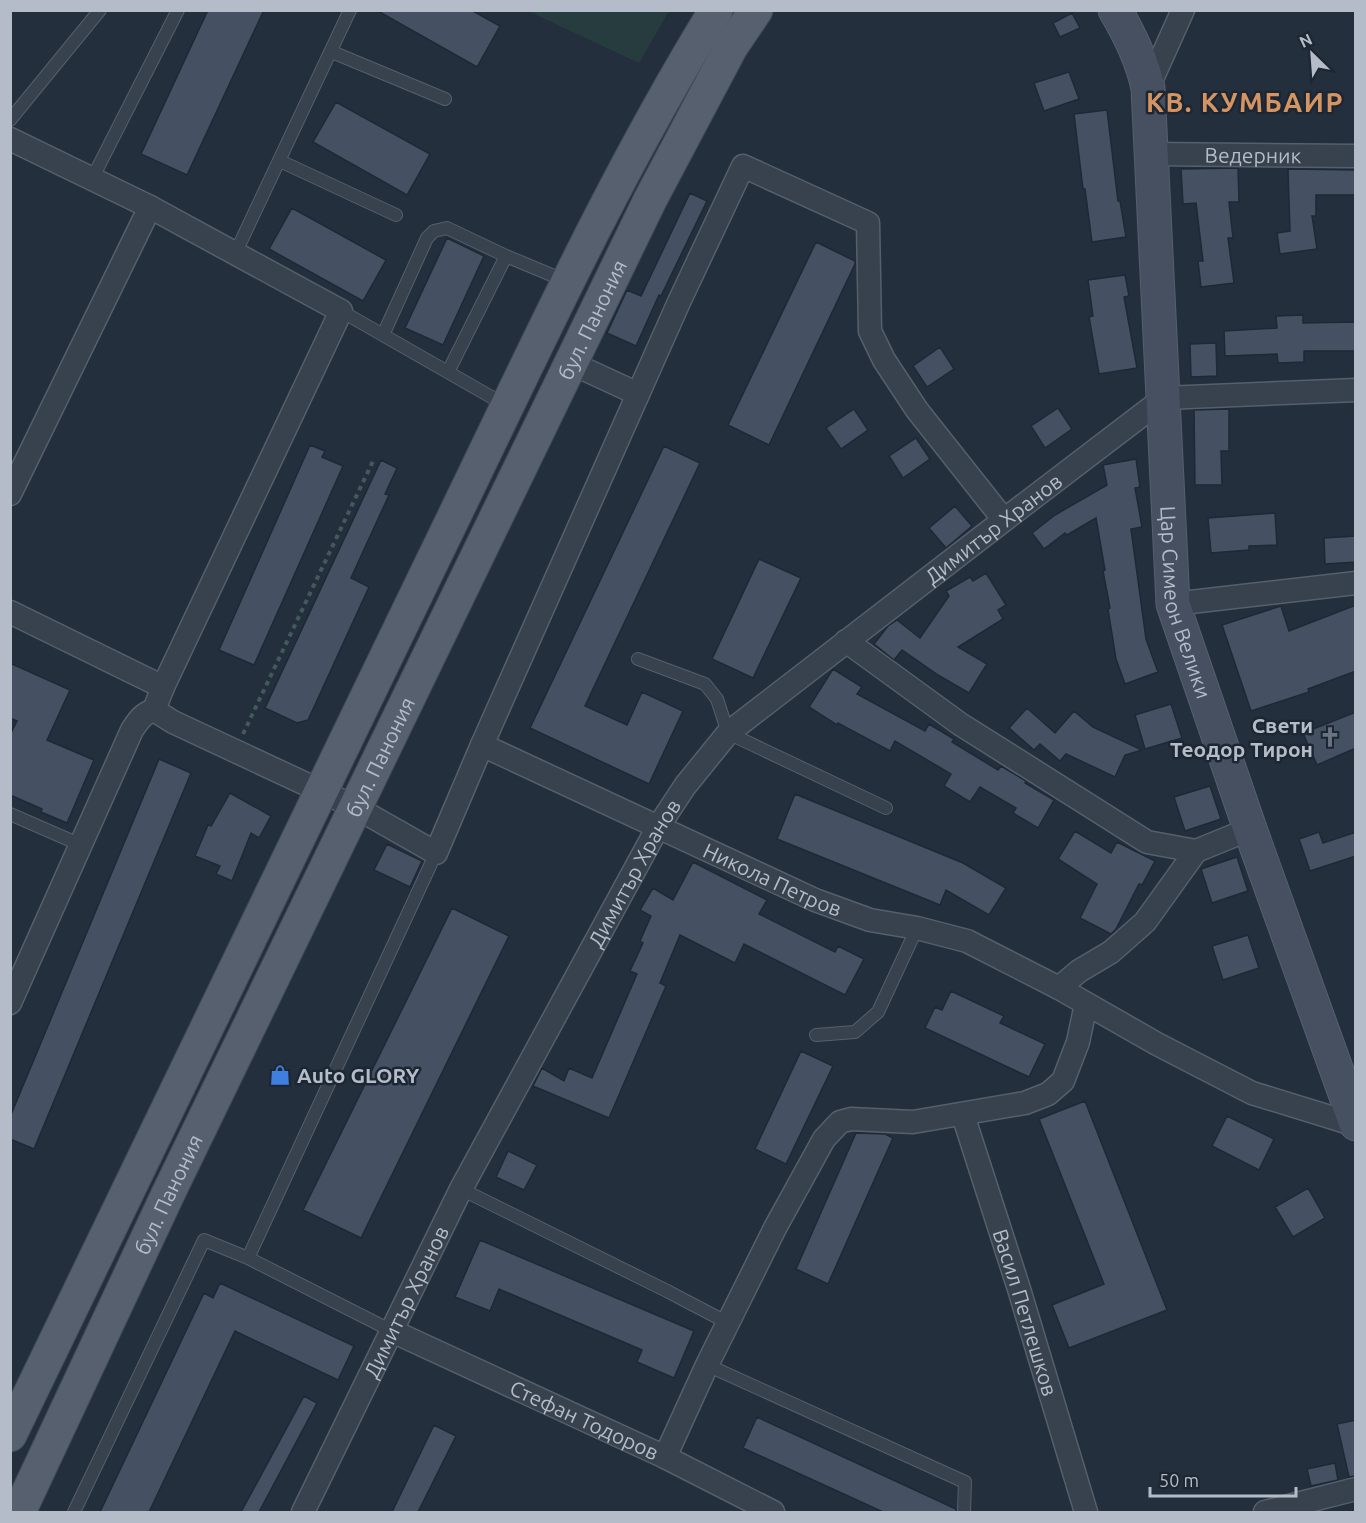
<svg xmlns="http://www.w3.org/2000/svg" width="1366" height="1523" viewBox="0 0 1366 1523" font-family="Ubuntu,sans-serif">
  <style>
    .green { fill: #263c3f }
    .building { fill: #455162; stroke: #1f2835; stroke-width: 1.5 }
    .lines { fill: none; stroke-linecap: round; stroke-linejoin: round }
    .service-casing { stroke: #565f6c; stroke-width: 14 }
    .minor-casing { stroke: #565f6c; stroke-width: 25 }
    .secondary-casing { stroke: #565f6c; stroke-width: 35 }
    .primary-casing { stroke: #414a57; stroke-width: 35 }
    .path { stroke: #44595c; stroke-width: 4; stroke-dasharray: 4.5 4.5; stroke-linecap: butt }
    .service { stroke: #38414e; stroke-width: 12 }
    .minor { stroke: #38414e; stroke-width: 22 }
    .secondary { stroke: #465061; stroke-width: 33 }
    .primary { stroke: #56606e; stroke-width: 33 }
    .labels { text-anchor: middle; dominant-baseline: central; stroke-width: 5; stroke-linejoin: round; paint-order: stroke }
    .street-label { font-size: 21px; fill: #b4bcc9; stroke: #1d2633 }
    .poi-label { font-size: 21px; font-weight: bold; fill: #b4bcc9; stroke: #1d2633; text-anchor: end }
    .district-label { font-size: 27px; font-weight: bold; letter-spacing: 1.5px; fill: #d59563; stroke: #1d2633 }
  </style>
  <rect width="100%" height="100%" fill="#242f3e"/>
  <path class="green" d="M 528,11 L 669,11 L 639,63 Z"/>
  <path class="building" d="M 208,10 L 264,10 L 187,175 L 141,154 Z
    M 376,10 L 471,10 L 500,26 L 477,67 Z
    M 1072,13 L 1080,28 L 1060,37 L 1053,23 Z
    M 1069,72 L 1079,99 L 1044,111 L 1034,83 Z
    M 336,102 L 430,154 L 407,195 L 313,142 Z
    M 1107,110 L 1118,201 L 1120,201 L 1126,237 L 1092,242 L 1085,189 L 1083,189 L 1074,114 Z
    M 1238,168 L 1239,202 L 1229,202 L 1233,238 L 1228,238 L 1234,283 L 1201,287 L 1198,261 L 1203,261 L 1196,203 L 1183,204 L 1181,169 Z
    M 1288,169 L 1356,170 L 1356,195 L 1316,195 L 1316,216 L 1312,216 L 1317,249 L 1280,254 L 1277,233 L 1290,231 Z
    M 690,193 L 707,201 L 661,296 L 659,295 L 636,346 L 607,333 L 627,290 L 641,296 Z
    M 292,208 L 386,260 L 363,301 L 269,249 Z
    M 447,238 L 484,256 L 443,345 L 405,328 Z
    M 816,242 L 855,261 L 855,264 L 769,445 L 728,425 Z
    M 1125,275 L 1129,296 L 1124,297 L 1137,368 L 1099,374 L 1089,317 L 1093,316 L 1088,280 Z
    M 1303,315 L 1303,323 L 1356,322 L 1356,351 L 1304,351 L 1304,362 L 1278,363 L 1277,354 L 1225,356 L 1224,331 L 1277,328 L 1276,316 Z
    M 1216,343 L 1217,376 L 1191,377 L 1190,344 Z
    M 940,347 L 954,369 L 927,387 L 913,366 Z
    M 1058,408 L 1072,429 L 1045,448 L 1031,426 Z
    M 854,409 L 868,430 L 841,449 L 826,428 Z
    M 1229,409 L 1229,451 L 1221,451 L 1222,485 L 1195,485 L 1194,410 Z
    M 916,438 L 930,459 L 903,478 L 889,456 Z
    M 310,445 L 325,451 L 322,457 L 343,466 L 254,665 L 219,650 Z
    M 664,446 L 700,463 L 585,706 L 627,725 L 642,692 L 683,711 L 649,784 L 530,728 Z
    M 1136,459 L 1140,487 L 1135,488 L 1142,527 L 1131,529 L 1146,639 L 1158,672 L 1125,684 L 1116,659 L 1108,609 L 1110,608 L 1103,571 L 1105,570 L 1096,518 L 1067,535 L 1065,533 L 1044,549 L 1032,533 L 1055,515 L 1107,485 L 1103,465 Z
    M 381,460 L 397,468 L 385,494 L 389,495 L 351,578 L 369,587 L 308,720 L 297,723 L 265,708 Z
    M 955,506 L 972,526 L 946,548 L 929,528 Z
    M 1275,513 L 1277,545 L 1249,546 L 1249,550 L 1211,553 L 1208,518 Z
    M 1356,536 L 1356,562 L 1325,564 L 1324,538 Z
    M 759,559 L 801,578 L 753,678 L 712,659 Z
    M 986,573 L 1006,605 L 998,610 L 1003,619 L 958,647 L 987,664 L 969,693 L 938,675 L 902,650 L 894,660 L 874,644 L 888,626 L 897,620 L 920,638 L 949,596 L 946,591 L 970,577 L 973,581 Z
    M 1356,605 L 1356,671 L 1308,689 L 1309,692 L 1251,711 L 1222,625 L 1281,606 L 1289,631 Z
    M 10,663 L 70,690 L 47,740 L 94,760 L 67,823 L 41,812 L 42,809 L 10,795 L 10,735 L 17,721 L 10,718 Z
    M 833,669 L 862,687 L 857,694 L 925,731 L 929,724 L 954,739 L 952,742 L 998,770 L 1001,766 L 1026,781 L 1025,783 L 1054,800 L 1038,828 L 1013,813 L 1016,808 L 980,787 L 970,802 L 944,786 L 951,774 L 895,741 L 890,751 L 838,723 L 837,725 L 809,707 Z
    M 1171,704 L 1182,738 L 1145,749 L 1135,715 Z
    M 1027,708 L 1055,733 L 1074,711 L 1093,727 L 1142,750 L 1125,755 L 1115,777 L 1066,754 L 1060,761 L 1040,744 L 1034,750 L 1009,728 Z
    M 1356,712 L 1356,748 L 1317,765 L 1303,733 Z
    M 159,759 L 191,773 L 34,1149 L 10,1139 L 10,1117 Z
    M 1210,786 L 1221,819 L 1185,831 L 1174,797 Z
    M 230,793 L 271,816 L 259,838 L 251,833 L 232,881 L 216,874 L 220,866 L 195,856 L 208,825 L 211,826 Z
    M 795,794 L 963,863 L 1006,888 L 989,915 L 946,890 L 940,905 L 777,839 Z
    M 1075,831 L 1111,853 L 1117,842 L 1155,861 L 1142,885 L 1139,884 L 1116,929 L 1111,934 L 1080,918 L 1097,884 L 1058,859 Z
    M 1319,832 L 1323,843 L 1356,832 L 1356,856 L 1310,871 L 1299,839 Z
    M 387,844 L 422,861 L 410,887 L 374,870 Z
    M 1237,857 L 1248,891 L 1212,903 L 1201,869 Z
    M 693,862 L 767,900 L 759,914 L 835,952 L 838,946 L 864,959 L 845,995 L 744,944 L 735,963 L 680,935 L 660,983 L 666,986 L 609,1118 L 533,1086 L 542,1068 L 564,1081 L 569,1068 L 592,1078 L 637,974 L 630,971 L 643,943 L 640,941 L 651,916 L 640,910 L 653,888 L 673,900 Z
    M 452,908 L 509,936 L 361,1238 L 303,1210 Z
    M 1248,935 L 1259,968 L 1223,980 L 1212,946 Z
    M 951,991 L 1004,1016 L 1000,1023 L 1045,1044 L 1029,1077 L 925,1028 L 935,1007 L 942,1010 Z
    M 801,1051 L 833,1066 L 786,1164 L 755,1149 Z
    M 1085,1101 L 1167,1310 L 1069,1348 L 1052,1305 L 1104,1284 L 1039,1119 Z
    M 1227,1116 L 1274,1139 L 1259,1170 L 1212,1146 Z
    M 856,1133 L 885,1134 L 893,1138 L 828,1284 L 796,1269 Z
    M 508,1151 L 537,1165 L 524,1190 L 496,1177 Z
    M 1308,1188 L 1325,1218 L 1293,1237 L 1275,1207 Z
    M 480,1240 L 694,1331 L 674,1378 L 637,1362 L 642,1350 L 499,1289 L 490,1311 L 455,1297 Z
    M 220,1283 L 354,1346 L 338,1380 L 235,1331 L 149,1512 L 100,1512 L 204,1293 L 213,1298 Z
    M 304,1396 L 317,1403 L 259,1512 L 241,1512 Z
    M 757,1417 L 956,1509 L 956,1512 L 883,1512 L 743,1448 Z
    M 1356,1420 L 1356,1476 L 1349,1477 L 1337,1424 Z
    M 434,1425 L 456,1436 L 418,1512 L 392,1512 Z
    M 1335,1463 L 1338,1480 L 1311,1486 L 1307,1469 Z"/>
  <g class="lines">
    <g class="service-casing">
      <path id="service" d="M 332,52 L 445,99
        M 10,120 L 100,10
        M 280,161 L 396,215
        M 92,179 L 178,10
        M 235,254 L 350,10
        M 341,311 L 507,406
        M 383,335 L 427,238 L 434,231 L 447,228 L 506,256 L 566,281
        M 448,372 L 506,256
        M 638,659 L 705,684 L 717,699 L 728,733 L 886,808
        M 10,814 L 81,845
        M 816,1035 L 855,1032 L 878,1012 L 917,928
        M 461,1189 L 667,1291 L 728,1323
        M 248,1258 L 436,853
        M 707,1365 L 965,1482 L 964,1512
        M 74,1512 L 204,1240 L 248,1258 L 392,1331"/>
    </g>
    <g class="minor-casing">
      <g id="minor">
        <path d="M 1148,88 L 1183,10"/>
        <path id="s1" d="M 10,139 L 150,207 L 341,311 L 163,687 L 154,710 L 173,722 L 355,807 L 436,853 L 482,745 L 815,900 L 870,920 L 917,928 L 967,941 L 1059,988 L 1157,1044 L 1252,1093 L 1356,1125"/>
        <path id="s2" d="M 1151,154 L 1356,156"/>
        <path d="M 571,363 L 638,394"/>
        <path d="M 10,494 L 150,207"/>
        <path d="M 1173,604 L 1356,583"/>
        <path d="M 10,612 L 163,687"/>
        <path d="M 846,641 L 960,724 L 1147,842 L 1196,851 L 1250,829"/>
        <path d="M 482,745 L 679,302 L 743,166 L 868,223 L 870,331 L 884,360 L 917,410 L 1004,520"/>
        <path d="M 1059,988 L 1079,971 L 1111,952 L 1145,922 L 1196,851"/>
        <path d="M 10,1003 L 132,730 C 138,721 143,713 154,710"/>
        <path id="s3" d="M 963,1115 L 1019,1289 L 1086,1512"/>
        <path id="s4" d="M 392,1331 L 665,1457 L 773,1512"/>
        <path d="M 665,1457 L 707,1365 L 775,1228 L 824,1139 L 840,1122 L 851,1119 L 913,1122 L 1025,1103 L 1048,1094 L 1063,1081 L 1078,1042 L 1086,1004"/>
        <path id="s5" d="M 303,1512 L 461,1189 L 658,827 L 685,786 L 728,733 L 1004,520 L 1164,398 L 1356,390"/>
        <path d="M 1265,1512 L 1356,1489"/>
      </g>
    </g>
    <g class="secondary-casing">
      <g id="secondary">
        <path id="s6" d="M 1115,10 C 1130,35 1142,60 1148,88 L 1173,604 L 1250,829 L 1356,1124"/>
      </g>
    </g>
    <g class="primary-casing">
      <g id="primary">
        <path d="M 10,1435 C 149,1144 290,854 431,564 C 522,378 607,187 716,10"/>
        <path id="s7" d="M 19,1512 L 168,1194 L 650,200 L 731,47 L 756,10"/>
      </g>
    </g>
    <path class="path" d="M 243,734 L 374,459"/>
    <use href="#service" class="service"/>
    <use href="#minor" class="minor"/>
    <use href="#secondary" class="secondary"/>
    <use href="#primary" class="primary"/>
  </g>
  <defs>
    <g id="church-bare" transform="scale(1.62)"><path d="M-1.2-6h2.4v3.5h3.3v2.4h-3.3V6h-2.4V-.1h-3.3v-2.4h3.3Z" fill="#6b7280" stroke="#1d2633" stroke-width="2.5" paint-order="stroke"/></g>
    <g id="shop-bare" transform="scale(1.62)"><path d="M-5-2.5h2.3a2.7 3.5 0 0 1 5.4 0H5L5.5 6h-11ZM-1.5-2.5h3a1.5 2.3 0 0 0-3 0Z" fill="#3f7fe0" stroke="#1d2633" stroke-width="2.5" paint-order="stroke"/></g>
  </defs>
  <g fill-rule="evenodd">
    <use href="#church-bare" x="1330" y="737"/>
    <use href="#shop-bare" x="280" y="1075"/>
  </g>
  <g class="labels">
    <g class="street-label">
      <text stroke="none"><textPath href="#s2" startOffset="102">Ведерник</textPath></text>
      <text stroke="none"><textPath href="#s7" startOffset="1323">бул. Панония</textPath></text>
      <text stroke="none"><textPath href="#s5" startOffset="1224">Димитър Хранов</textPath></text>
      <text stroke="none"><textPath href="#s6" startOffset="602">Цар Симеон Велики</textPath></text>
      <text stroke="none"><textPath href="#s7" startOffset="837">бул. Панония</textPath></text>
      <text stroke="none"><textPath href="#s5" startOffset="720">Димитър Хранов</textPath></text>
      <text stroke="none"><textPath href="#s1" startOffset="1568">Никола Петров</textPath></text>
      <text stroke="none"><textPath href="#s7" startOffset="351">бул. Панония</textPath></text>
      <text stroke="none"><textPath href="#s5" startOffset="234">Димитър Хранов</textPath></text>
      <text stroke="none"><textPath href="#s3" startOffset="207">Васил Петлешков</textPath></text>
      <text stroke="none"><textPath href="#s4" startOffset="212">Стефан Тодоров</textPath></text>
    </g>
    <g class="poi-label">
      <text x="1313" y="725">Свети<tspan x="1313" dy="24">Теодор Тирон</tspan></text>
      <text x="297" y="1075" text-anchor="start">Auto GLORY</text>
    </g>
    <g class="district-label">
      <text x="1245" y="102">КВ. КУМБАИР</text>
    </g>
  </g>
  <rect width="1366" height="1523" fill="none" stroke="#b4bcc9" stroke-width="24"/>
  <g transform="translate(1312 54) rotate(335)" stroke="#1d2633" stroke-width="4.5" paint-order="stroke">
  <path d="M0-4.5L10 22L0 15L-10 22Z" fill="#b4bcc9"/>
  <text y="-9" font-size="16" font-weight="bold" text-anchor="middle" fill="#b4bcc9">N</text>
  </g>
  <path d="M1150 1487v9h146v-9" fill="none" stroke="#b4bcc9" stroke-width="3"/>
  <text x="1159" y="1487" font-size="18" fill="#b4bcc9" stroke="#1d2633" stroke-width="4.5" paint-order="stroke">50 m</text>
</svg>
